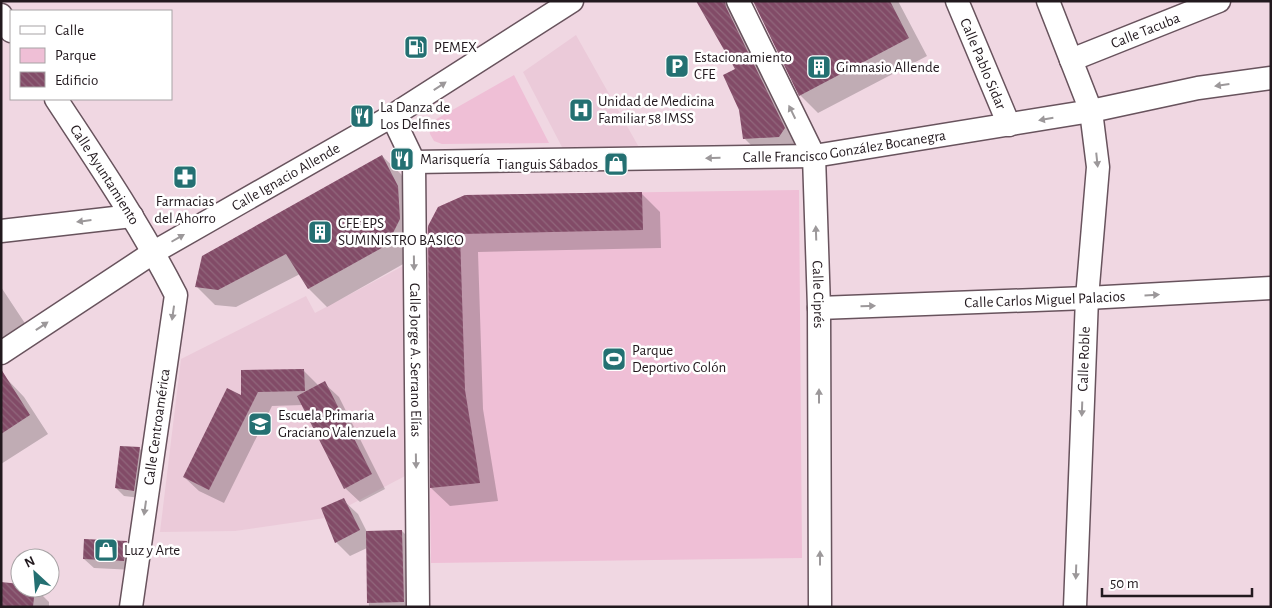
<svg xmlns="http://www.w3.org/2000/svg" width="1272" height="608" viewBox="0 0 1272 608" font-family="'Alegreya Sans',sans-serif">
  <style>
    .built { fill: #ebcad9 }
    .park { fill: #efbfd6 }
    .shadow { fill: #0003 }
    .building { fill: url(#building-back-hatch) }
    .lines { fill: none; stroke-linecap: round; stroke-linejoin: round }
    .minor-casing { stroke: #68535d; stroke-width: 25 }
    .minor { stroke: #fff; stroke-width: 22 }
    .oneway { fill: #9c989a }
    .labels { text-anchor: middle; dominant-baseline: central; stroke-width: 5; stroke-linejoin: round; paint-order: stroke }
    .street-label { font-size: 15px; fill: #22191e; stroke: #fff }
    .poi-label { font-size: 15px; fill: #22191e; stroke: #fff; text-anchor: start }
  </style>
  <defs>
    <pattern id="building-back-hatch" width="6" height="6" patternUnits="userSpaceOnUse" patternTransform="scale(1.25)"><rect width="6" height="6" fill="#824b67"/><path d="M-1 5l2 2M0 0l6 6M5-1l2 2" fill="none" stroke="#91677c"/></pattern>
  </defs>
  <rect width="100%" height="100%" fill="#f0d7e2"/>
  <path class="built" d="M 576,35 L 641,151 L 563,149 L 523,72 Z
    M 405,265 L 407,475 L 348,506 L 360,530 L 335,543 L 325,518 L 235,531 L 160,532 L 181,359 L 306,296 L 315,313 Z"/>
  <path class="park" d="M 514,75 L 549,143 L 442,144 L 434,141 L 430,134 L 429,128 L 433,121 Z
    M 799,190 L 802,558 L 431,563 L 426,230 L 438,207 L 465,195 Z"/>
  <path class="shadow" d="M 698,1 L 730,1 L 798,142 L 793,150 L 758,152 L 744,138 L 736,69 Z
    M 754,1 L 898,1 L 927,56 L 818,113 L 800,95 Z
    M 382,156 L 401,174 L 416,205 L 405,263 L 327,307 L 309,289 L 300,274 L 236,307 L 215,305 L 196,286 Z
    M 642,194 L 660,212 L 661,248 L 478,252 L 483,409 L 498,501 L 450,506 L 431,488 L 439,208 Z
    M 1,287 L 34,337 L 1,357 Z
    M 304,371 L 319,386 L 324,383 L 339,397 L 385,489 L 360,502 L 345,488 L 303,405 L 272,406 L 224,503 L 199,491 L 184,477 L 243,397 Z
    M 6,378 L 24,397 L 48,434 L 1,464 L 1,381 Z
    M 139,448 L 147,456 L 141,498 L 124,496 L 116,488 Z
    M 343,500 L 358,514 L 367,532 L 402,531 L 415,544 L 416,607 L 369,607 L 367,548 L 350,556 L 336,542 Z
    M 127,542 L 136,552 L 134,570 L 94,568 L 84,559 Z
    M 20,586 L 20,588 L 35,588 L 49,602 L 49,607 L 1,607 Z"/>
  <path class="building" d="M 696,1 L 725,1 L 726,7 L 785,128 L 779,137 L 743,139 L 739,110 L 723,75 L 735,69 Z
    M 753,1 L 890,1 L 909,38 L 799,96 Z
    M 382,155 L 398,186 L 400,219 L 387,245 L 308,289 L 286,254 L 218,290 L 195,287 L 202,256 Z
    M 642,192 L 643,230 L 460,234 L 465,390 L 480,483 L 430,488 L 428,226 L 438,207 L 465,195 Z
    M 1,369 L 30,415 L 1,434 Z
    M 304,369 L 305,391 L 258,392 L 209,490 L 183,477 L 227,388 L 241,395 L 241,370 Z
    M 325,381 L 372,474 L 344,489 L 297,396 Z
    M 120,446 L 140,447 L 134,491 L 115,488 Z
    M 344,498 L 360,530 L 335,543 L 321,508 Z
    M 402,530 L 404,602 L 367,603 L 366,531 Z
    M 84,539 L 127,541 L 124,561 L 83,559 Z
    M 1,582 L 20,584 L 20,588 L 35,588 L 33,607 L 1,607 Z"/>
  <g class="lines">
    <g class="minor-casing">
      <g id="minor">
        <path id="s1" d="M 738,1 L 814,156 L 819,308 L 820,607"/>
        <path id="s2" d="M 957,1 L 1009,125"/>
        <path d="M 1048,1 L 1091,111 L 1098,167 L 1087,298 L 1075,607"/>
        <path d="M 1,15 L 11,31"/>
        <path id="s3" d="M 1071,60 L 1219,1"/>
        <path id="s4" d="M 56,99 C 98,163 141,226 176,295 L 131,607"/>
        <path id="s5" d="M 392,116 L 414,162 L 418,607"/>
        <path id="s6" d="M 414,162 L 814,156 L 1091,111 L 1198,88 L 1271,78"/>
        <path d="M 1,231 L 132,216"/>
        <path id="s7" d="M 819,308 L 1087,298 L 1271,288"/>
        <path id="s8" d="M 1,353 L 154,252 L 392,116 L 572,1"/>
      </g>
    </g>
    <use href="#minor" class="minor"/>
  </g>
  <defs><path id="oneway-solid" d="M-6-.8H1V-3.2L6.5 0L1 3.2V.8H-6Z" transform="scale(1.25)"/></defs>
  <g class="oneway">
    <use href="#oneway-solid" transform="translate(1222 85) rotate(172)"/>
    <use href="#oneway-solid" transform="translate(440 86) rotate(-33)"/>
    <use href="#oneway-solid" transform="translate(792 112) rotate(-116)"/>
    <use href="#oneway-solid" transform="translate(1046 119) rotate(170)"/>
    <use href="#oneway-solid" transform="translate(713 158) rotate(179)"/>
    <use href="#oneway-solid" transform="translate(1097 160) rotate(84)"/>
    <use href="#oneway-solid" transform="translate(84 221) rotate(173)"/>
    <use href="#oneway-solid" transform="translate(816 233) rotate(-92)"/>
    <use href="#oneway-solid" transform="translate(178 238) rotate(-30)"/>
    <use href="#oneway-solid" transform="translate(414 263) rotate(89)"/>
    <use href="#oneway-solid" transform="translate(1152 295) rotate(-3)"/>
    <use href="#oneway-solid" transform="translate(868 306) rotate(-2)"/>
    <use href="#oneway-solid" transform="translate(173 313) rotate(98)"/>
    <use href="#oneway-solid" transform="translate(42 326) rotate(-34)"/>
    <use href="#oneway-solid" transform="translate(819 396) rotate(-90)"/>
    <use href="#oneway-solid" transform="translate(1082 409) rotate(92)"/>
    <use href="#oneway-solid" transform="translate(416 461) rotate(89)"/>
    <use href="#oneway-solid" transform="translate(145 508) rotate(98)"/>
    <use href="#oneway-solid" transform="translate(820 558) rotate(-90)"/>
    <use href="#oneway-solid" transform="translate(1076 572) rotate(92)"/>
  </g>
  <defs>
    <g id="fuel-square" transform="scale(1.25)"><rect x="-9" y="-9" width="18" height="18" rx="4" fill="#247072" stroke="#fff"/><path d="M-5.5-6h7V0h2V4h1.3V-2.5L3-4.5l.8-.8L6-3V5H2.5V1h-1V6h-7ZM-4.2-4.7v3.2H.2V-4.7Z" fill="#fff"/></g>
    <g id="parking-square" transform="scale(1.25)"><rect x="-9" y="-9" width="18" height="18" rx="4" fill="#247072" stroke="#fff"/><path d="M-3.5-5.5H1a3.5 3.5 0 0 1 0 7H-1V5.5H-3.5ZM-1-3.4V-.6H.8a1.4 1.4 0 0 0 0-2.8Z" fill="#fff"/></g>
    <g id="building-square" transform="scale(1.25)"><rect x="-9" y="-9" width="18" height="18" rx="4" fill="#247072" stroke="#fff"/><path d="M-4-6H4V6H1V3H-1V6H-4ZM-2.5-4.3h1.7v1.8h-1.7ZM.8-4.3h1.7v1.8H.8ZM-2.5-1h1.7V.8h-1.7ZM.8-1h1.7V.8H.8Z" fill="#fff"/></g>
    <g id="hospital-square" transform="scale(1.25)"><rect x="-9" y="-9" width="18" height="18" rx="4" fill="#247072" stroke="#fff"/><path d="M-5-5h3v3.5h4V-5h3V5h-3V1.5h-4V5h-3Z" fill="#fff"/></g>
    <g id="restaurant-square" transform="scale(1.25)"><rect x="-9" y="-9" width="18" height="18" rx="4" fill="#247072" stroke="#fff"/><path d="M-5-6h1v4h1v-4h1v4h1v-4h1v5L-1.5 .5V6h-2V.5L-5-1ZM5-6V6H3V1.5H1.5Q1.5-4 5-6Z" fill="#fff"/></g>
    <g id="shop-square" transform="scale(1.25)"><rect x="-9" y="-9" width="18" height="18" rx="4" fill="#247072" stroke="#fff"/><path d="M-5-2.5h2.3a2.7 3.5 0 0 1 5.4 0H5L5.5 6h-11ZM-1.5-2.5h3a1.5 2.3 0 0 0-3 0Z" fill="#fff"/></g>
    <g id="pharmacy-square" transform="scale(1.25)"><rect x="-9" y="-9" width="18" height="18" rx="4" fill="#247072" stroke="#fff"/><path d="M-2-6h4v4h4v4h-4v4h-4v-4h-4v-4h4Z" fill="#fff"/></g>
    <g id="stadium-square" transform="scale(1.25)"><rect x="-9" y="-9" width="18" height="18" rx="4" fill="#247072" stroke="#fff"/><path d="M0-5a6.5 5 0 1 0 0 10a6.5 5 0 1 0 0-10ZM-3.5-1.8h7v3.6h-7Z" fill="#fff"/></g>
    <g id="school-square" transform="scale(1.25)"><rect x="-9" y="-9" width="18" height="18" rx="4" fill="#247072" stroke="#fff"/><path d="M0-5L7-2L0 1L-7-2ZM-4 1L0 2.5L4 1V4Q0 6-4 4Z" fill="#fff"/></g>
  </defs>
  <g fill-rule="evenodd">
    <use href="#fuel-square" x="416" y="47"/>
    <use href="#parking-square" x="677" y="66"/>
    <use href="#building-square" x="819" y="67"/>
    <use href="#hospital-square" x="581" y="110"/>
    <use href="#restaurant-square" x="362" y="116"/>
    <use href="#restaurant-square" x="402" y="159"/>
    <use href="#shop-square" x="616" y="164"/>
    <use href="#pharmacy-square" x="185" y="177"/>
    <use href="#building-square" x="320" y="232"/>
    <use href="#stadium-square" x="614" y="359"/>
    <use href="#school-square" x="260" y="424"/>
    <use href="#shop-square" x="106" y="550"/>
  </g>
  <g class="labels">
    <g class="street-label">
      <text stroke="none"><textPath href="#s3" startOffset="80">Calle Tacuba</textPath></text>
      <text stroke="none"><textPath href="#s2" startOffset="68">Calle Pablo Sidar</textPath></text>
      <text stroke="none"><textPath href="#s6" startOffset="431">Calle Francisco González Bocanegra</textPath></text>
      <text stroke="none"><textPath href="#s4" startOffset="90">Calle Ayuntamiento</textPath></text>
      <text stroke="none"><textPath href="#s8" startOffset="335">Calle Ignacio Allende</textPath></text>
      <text stroke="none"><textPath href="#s1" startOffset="311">Calle Ciprés</textPath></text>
      <text stroke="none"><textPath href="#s7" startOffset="226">Calle Carlos Miguel Palacios</textPath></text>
      <text stroke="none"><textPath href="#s5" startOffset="249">Calle Jorge A. Serrano Elías</textPath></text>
      <text transform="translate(1084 359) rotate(-88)">Calle Roble</text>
      <text transform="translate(157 427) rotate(-82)">Calle Centroamérica</text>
    </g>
    <g class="poi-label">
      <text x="434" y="47">PEMEX</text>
      <text x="694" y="57">Estacionamiento<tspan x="694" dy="17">CFE</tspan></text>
      <text x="836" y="67">Gimnasio Allende</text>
      <text x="598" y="101">Unidad de Medicina<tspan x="598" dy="17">Familiar 58 IMSS</tspan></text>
      <text x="380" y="107">La Danza de<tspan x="380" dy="17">Los Delfines</tspan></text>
      <text x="420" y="159">Marisquería</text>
      <text x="598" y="164" text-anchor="end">Tianguis Sábados</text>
      <text x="185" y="201" text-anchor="middle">Farmacias<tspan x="185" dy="17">del Ahorro</tspan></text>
      <text x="338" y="223">CFE EPS<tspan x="338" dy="17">SUMINISTRO BASICO</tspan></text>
      <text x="632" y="350">Parque<tspan x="632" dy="17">Deportivo Colón</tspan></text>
      <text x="278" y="415">Escuela Primaria<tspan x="278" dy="17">Graciano Valenzuela</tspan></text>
      <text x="124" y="550">Luz y Arte</text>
    </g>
  </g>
  <rect width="1272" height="608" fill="none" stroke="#22191e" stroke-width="5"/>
  <rect x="10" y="10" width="162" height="90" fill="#ffffff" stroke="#a7a3a5"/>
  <rect x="20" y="26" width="25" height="8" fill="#ffffff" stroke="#a7a3a5"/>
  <text x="55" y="35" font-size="15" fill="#22191e">Calle</text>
  <rect x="20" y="48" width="25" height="15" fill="#efbfd6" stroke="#a7a3a5"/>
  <text x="55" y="60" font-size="15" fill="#22191e">Parque</text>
  <rect x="20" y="72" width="25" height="15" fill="url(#building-back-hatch)" stroke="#a7a3a5"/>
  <text x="55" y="85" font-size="15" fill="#22191e">Edificio</text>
  <g transform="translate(35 573) rotate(334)"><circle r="24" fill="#ffffff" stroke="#a7a3a5"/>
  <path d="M0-4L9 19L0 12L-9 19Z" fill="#247072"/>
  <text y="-8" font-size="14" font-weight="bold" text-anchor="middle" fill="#22191e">N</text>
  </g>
  <path d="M1102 588v8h150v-8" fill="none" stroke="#22191e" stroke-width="2.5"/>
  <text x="1110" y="588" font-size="15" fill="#22191e" stroke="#ffffff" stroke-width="4" paint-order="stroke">50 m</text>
</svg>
